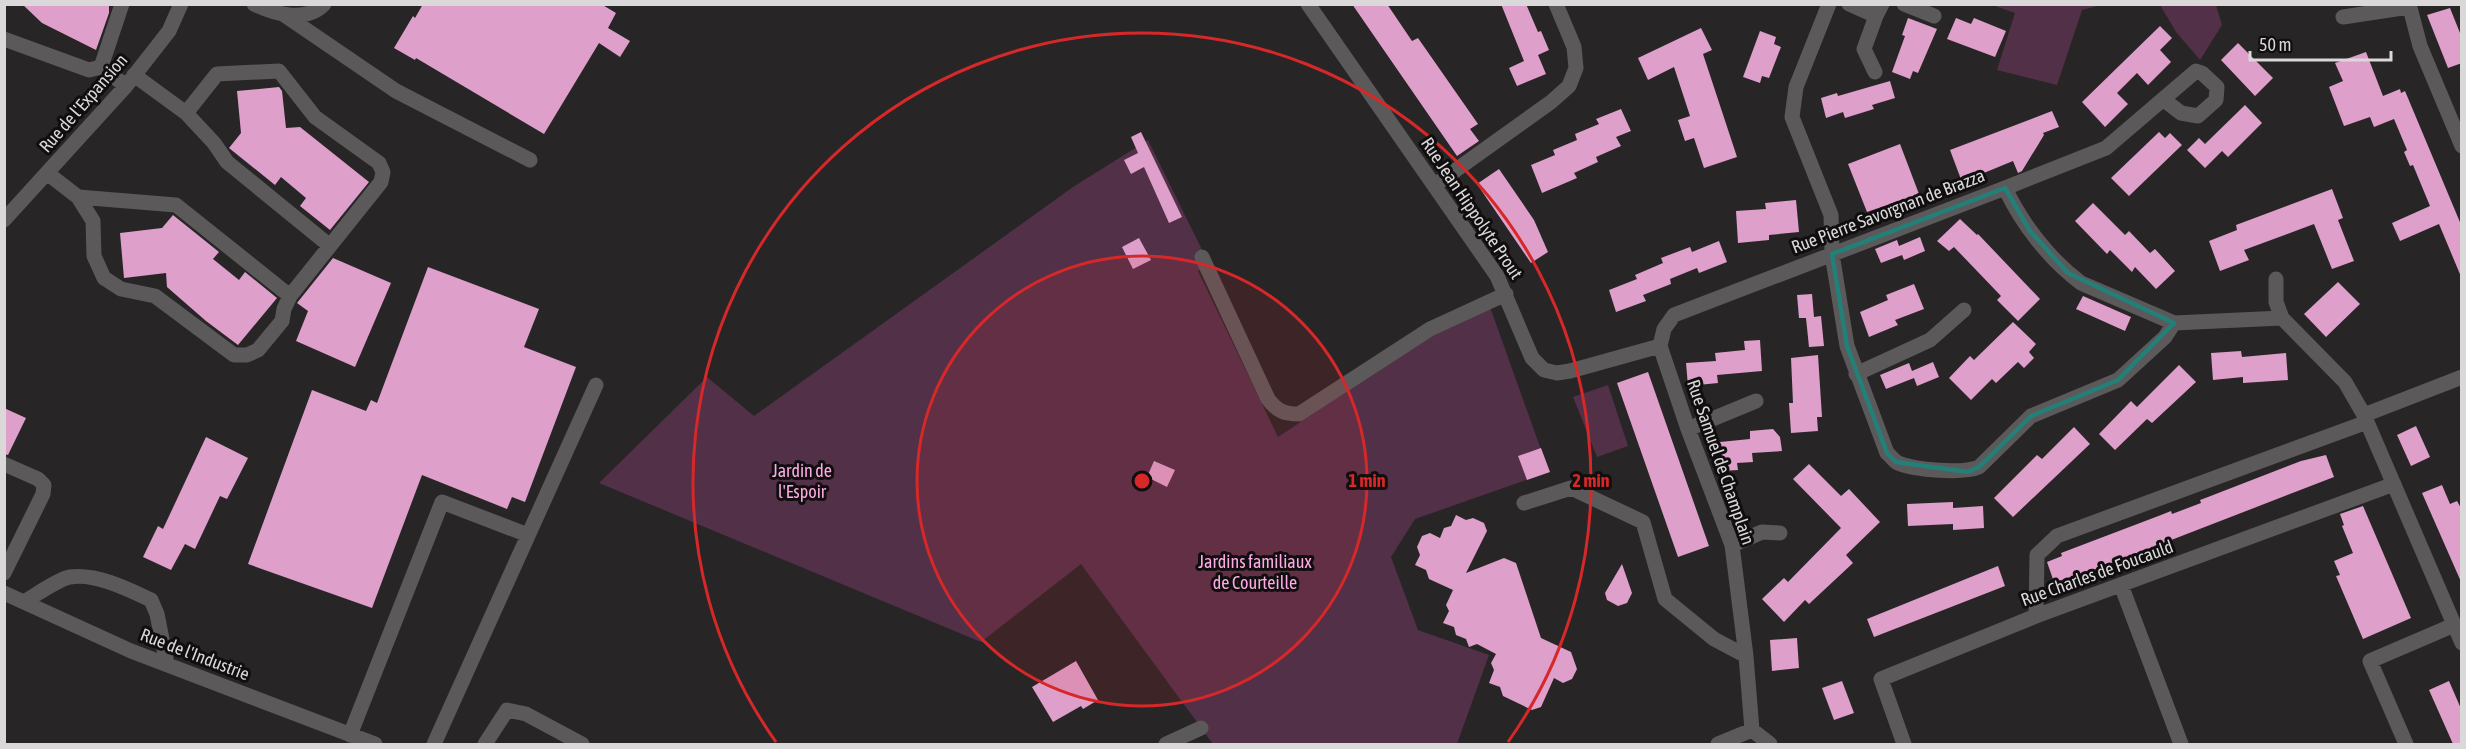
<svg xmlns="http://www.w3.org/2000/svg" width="2466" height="749" viewBox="0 0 2466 749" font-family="'Asap Condensed',sans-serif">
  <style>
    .green { fill: #523048 }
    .building { fill: #de9fca }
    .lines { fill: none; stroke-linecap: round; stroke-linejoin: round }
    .minor { stroke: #5b595a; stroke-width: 15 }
    .marked { fill: none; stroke: #238079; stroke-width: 4.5; stroke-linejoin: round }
    .ring { fill: none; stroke: #d62828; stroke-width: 3 }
    .labels { text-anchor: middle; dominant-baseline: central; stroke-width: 6; stroke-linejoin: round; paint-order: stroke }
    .street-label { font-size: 18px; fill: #dad8d9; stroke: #100e0f }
    .park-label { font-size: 18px; fill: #feaae4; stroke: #100e0f }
    .centre { fill: #d62828; stroke: #100e0f; stroke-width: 3 }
    .ring-label { font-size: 18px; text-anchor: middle; font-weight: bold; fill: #d62828; stroke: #100e0f; stroke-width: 6; stroke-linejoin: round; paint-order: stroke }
  </style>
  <rect width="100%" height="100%" fill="#282527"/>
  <path class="green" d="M 1992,5 L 2101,5 L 2082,10 L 2057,85 L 1997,70 L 2015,13 Z
    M 2160,5 L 2216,5 L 2222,25 L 2200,60 L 2176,32 Z
    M 1148,140 L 1208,262 L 1198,271 L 1278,437 L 1424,340 L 1490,307 L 1549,472 L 1415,519 L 1391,557 L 1418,630 L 1489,655 L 1457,744 L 1213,744 L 1081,564 L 981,642 L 599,483 L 707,377 L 754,416 L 1073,187 Z
    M 1608,385 L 1628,446 L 1597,457 L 1573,397 Z"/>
  <path class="building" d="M 22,4 L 109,4 L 109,13 L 96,50 L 42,23 Z
    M 423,4 L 601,4 L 616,13 L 608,28 L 630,41 L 620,57 L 599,43 L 544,134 L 416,58 L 415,60 L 394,48 L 413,16 L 415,18 Z
    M 1352,4 L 1387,4 L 1412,41 L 1418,38 L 1478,124 L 1470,129 L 1479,141 L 1457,156 Z
    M 1501,4 L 1526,4 L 1538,32 L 1541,31 L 1549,50 L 1538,55 L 1546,74 L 1517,86 L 1509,68 L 1524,61 Z
    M 2450,8 L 2462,38 L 2462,63 L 2448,68 L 2427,15 Z
    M 1908,18 L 1937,29 L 1918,73 L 1913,71 L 1910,79 L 1892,72 L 1905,36 L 1902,35 Z
    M 1956,18 L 1971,24 L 1974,18 L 2006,31 L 1995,57 L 1947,39 Z
    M 2160,26 L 2172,38 L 2160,50 L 2171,62 L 2148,85 L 2137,73 L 2117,93 L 2128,104 L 2105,127 L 2082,102 Z
    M 1701,28 L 1712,50 L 1703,54 L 1737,157 L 1704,168 L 1694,138 L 1685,141 L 1678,120 L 1690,116 L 1674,67 L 1648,80 L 1638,58 Z
    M 1760,31 L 1776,37 L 1774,44 L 1781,47 L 1769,78 L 1762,76 L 1760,83 L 1743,77 Z
    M 2238,43 L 2273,78 L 2255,96 L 2221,60 Z
    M 2366,52 L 2383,96 L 2400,89 L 2401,93 L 2405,91 L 2462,227 L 2462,279 L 2439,224 L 2400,241 L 2392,223 L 2430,206 L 2413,165 L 2410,166 L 2404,152 L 2407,150 L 2394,119 L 2374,127 L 2370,117 L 2344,126 L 2329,87 L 2343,81 L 2335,63 Z
    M 1890,81 L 1895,98 L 1872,105 L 1874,109 L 1845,118 L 1843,112 L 1826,118 L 1821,98 L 1837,93 L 1838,96 Z
    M 279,87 L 282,91 L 286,128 L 300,127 L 369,182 L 330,230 L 300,206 L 306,198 L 281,177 L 275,185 L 229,148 L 241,133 L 237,91 Z
    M 2245,105 L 2262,123 L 2228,157 L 2222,151 L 2205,168 L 2187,150 L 2199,138 L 2205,144 Z
    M 1621,109 L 1631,131 L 1616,137 L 1621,146 L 1596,157 L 1598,162 L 1574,173 L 1577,178 L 1542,193 L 1531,165 L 1555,155 L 1553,150 L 1577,140 L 1575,134 L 1599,124 L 1596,119 Z
    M 2052,111 L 2059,127 L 2043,133 L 2044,135 L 2022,171 L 2018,173 L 2013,161 L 1962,182 L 1950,150 Z
    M 1141,132 L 1182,217 L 1169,223 L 1144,167 L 1131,174 L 1124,160 L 1138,153 L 1131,137 Z
    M 2159,132 L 2165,138 L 2170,133 L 2182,145 L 2129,196 L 2111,178 Z
    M 1900,144 L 1919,194 L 1867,212 L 1848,164 Z
    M 1499,169 L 1534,220 L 1548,252 L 1531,263 L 1477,184 Z
    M 2332,189 L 2343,218 L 2338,220 L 2354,261 L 2332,269 L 2314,224 L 2244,250 L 2249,260 L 2220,271 L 2209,241 L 2237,230 L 2236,225 Z
    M 1796,200 L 1799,232 L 1769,235 L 1769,240 L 1738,243 L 1736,211 L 1766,209 L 1765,203 Z
    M 2093,203 L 2125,235 L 2129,231 L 2150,253 L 2155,249 L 2175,271 L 2156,289 L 2135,267 L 2132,272 L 2110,250 L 2107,254 L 2075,221 Z
    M 173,215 L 219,252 L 213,259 L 239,280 L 245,272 L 277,298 L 238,345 L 206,321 L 167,287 L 166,273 L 124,278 L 120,233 L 162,228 Z
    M 1960,219 L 1977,235 L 1978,234 L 2040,299 L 2018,321 L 1997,300 L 2001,296 L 1954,247 L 1949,251 L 1937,241 Z
    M 1920,237 L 1925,251 L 1904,260 L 1902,255 L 1881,263 L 1875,249 L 1897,240 L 1899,246 Z
    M 1139,238 L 1151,260 L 1133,269 L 1122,247 Z
    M 1719,241 L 1727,262 L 1699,273 L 1697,268 L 1670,279 L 1671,284 L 1643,295 L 1646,301 L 1616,312 L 1609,290 L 1637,279 L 1635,275 L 1663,263 L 1661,258 L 1690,247 L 1692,252 Z
    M 333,258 L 391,283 L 355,367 L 296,341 L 308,311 L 297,303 Z
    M 428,267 L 539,309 L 524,347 L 576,367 L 525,502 L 512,497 L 507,509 L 422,475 L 372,608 L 248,564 L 312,390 L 366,411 L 371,400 L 377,403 Z
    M 2338,282 L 2360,304 L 2326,337 L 2304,314 Z
    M 1914,284 L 1924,309 L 1895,320 L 1898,325 L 1869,337 L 1860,312 L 1888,300 L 1886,295 Z
    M 1812,294 L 1814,317 L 1821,316 L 1824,346 L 1809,347 L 1806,318 L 1799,318 L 1797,295 Z
    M 2083,296 L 2131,317 L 2125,331 L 2076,309 Z
    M 2013,322 L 2036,344 L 2029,352 L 2034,358 L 2024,368 L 2018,362 L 1996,383 L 1992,379 L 1971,400 L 1949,378 L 1970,356 L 1974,360 Z
    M 1760,340 L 1762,371 L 1717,375 L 1718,383 L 1688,386 L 1686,363 L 1716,361 L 1715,353 L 1745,350 L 1744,341 Z
    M 2241,351 L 2242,357 L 2286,353 L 2288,380 L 2243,383 L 2243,377 L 2213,380 L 2211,353 Z
    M 1818,355 L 1822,417 L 1817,417 L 1818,431 L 1791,433 L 1789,403 L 1793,403 L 1791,358 Z
    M 1933,362 L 1939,377 L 1917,386 L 1914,378 L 1886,389 L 1880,375 L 1909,363 L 1912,371 Z
    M 2179,365 L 2196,382 L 2152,423 L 2147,419 L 2115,450 L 2099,434 L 2131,401 L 2137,407 Z
    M 1648,372 L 1709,546 L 1678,557 L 1617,383 Z
    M 4,408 L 26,418 L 8,455 L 4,454 Z
    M 2416,426 L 2430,457 L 2411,466 L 2397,435 Z
    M 2074,427 L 2090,444 L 2013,517 L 1994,498 L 2037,455 L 2042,459 Z
    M 1773,429 L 1780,437 L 1782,451 L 1752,453 L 1753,462 L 1737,463 L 1738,470 L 1723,471 L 1720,442 L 1750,439 L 1750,431 Z
    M 206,437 L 248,458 L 227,499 L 220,496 L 195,549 L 185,544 L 171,570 L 143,557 L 158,526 L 163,529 Z
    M 1541,448 L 1550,472 L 1527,480 L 1518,456 Z
    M 2326,455 L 2334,477 L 2055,585 L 2047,562 L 2062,556 L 2061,553 L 2161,515 L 2171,511 L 2172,514 L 2201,503 L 2200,500 L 2208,497 L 2301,461 Z
    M 1154,461 L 1175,470 L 1167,487 L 1147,477 Z
    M 1809,464 L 1841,496 L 1849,489 L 1880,522 L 1846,555 L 1853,563 L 1809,604 L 1805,600 L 1784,622 L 1762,599 L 1784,578 L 1788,582 L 1841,528 L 1793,479 Z
    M 2442,485 L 2450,504 L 2457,501 L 2462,510 L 2462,584 L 2422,493 Z
    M 1953,502 L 1953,508 L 1983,506 L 1984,528 L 1953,530 L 1953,524 L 1908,526 L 1907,504 Z
    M 2363,506 L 2411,618 L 2363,639 L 2336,576 L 2340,575 L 2334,561 L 2353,553 L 2342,526 L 2344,525 L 2340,514 Z
    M 1456,515 L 1466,520 L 1473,518 L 1484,523 L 1487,531 L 1466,573 L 1504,558 L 1516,563 L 1541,638 L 1571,652 L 1577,669 L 1572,679 L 1563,683 L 1554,678 L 1541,707 L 1532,710 L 1503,696 L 1500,687 L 1489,683 L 1494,670 L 1491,663 L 1496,654 L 1477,644 L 1469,647 L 1466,639 L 1456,635 L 1454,627 L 1443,623 L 1449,611 L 1446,605 L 1453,590 L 1429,579 L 1426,570 L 1415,565 L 1420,555 L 1417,547 L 1422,536 L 1430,533 L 1440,538 L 1444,528 L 1451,526 Z
    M 1622,564 L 1632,593 L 1627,603 L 1618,606 L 1607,600 L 1605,593 Z
    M 1998,566 L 2005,586 L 1874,637 L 1867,619 Z
    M 1797,638 L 1799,668 L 1772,671 L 1770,640 Z
    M 1076,661 L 1098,700 L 1083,709 L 1081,706 L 1053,722 L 1032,687 Z
    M 1842,681 L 1854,713 L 1834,720 L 1822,688 Z
    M 2449,681 L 2462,711 L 2462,744 L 2453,744 L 2429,690 Z"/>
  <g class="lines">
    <path class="minor" d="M 122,4 L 101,67 L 126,86
      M 254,4 C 274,14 306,23 324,4
      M 1308,4 L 1497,276 L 1532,358 L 1544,370 L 1557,373 L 1570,371 L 1660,346
      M 1829,4 L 1796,87 L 1792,117 L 1831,215 L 1832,254 L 1847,346 L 1887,453 C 1891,456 1894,461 1898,463 C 1915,470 1963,474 1979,467 L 2031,416 L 2118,380 L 2165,337 L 2174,323
      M 1849,4 L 1876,16 L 1882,4
      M 1904,4 L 1934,16
      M 2409,4 L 2420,46 L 2462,146
      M 283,14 L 396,91 L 530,160
      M 2343,17 L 2409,7
      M 4,39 L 89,70 L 101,67
      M 1875,72 L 1864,49 L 1876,16
      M 186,113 L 214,143 L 227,162 L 330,246
      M 47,173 L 78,197 L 93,221 L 94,256 L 104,278 L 121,289 L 155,296 L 234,355 L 247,355 L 258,350 L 282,321 L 284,309 L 290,296 L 381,182 L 383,172 L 379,163 L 315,117 L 279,71 L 217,74 L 186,113 L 134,75
      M 1435,185 L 1551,102 L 1569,86 L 1576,68 L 1574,47 L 1556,4
      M 2005,188 L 2106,148 L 2196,71 L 2202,73 L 2217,87 L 2216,100 L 2198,116 L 2181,113 L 2164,100
      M 78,197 L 176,205 L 290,296
      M 4,220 L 126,86 L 169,31 L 181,4
      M 1202,257 L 1268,399 C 1277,411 1284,414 1299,414 L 1430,329 L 1506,294
      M 2276,279 L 2276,302 L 2282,318
      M 1856,374 L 1930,340 L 1964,310
      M 2462,377 L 2364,415 L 2462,643
      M 1688,429 L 1756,401
      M 4,464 L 38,479 L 44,485 L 43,494 L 4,573
      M 1524,503 L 1571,488 L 1643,522 L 1665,599 L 1714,639 L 1746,656
      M 1732,545 L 1762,532 L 1780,533
      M 2121,585 L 2181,744
      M 4,593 L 131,651 L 375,744
      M 24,602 C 36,595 58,579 70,577 C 96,573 128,589 151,600 L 157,614 L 167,664
      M 2036,616 L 2037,555 L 2057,536 L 2367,422
      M 350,735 L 442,502 L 528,535
      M 434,744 L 596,385
      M 485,744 L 507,710 L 526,714 L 582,744
      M 1166,744 L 1201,728
      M 1718,744 L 1752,730
      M 1770,744 L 1752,730 L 1746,656 L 1732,545 L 1688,429 L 1660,346 L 1664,329 L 1674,315 L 2005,188 C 2022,224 2049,259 2081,283 L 2174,323 L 2282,318 L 2345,382 L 2364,415
      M 1904,744 L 1881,679 L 2036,616 L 2394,484
      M 2406,744 L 2370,661 L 2454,625"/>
  </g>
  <path class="marked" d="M 2005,188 L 2030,231 L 2068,273 L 2174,323 L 2118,380 L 2031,416 L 1979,467 L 1968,472 L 1896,462 L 1887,453 L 1847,346 L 1832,254 Z"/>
  <circle cx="1142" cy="481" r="225" fill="#d62828" fill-opacity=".12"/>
  <g class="ring">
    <circle cx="1142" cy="481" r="225"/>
    <path d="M776 742A449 449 0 1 1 1508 742"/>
  </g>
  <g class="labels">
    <g class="street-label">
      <text transform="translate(83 103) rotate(-49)">Rue de l'Expansion</text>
      <text transform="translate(1472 208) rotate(56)">Rue Jean Hippolyte Prout</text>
      <text transform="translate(1888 211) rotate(-21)">Rue Pierre Savorgnan de Brazza</text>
      <text transform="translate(1721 462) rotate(71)">Rue Samuel de Champlain</text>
      <text transform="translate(2097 573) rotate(-20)">Rue Charles de Foucauld</text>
      <text transform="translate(195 654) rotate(21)">Rue de l'Industrie</text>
    </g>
    <g class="park-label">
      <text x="802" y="470">Jardin de<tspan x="802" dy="21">l'Espoir</tspan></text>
      <text x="1255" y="561">Jardins familiaux<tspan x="1255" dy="21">de Courteille</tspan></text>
    </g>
  </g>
  <circle cx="1142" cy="481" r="9" class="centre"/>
  <g class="ring-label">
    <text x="1367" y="487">1 min</text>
    <text x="1591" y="487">2 min</text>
  </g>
  <rect width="2466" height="749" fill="none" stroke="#dad8d9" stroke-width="12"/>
  <path d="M2250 51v9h141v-9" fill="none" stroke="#dad8d9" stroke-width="3"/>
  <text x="2259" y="51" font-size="18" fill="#dad8d9" stroke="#100e0f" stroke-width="4.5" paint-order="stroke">50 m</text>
</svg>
